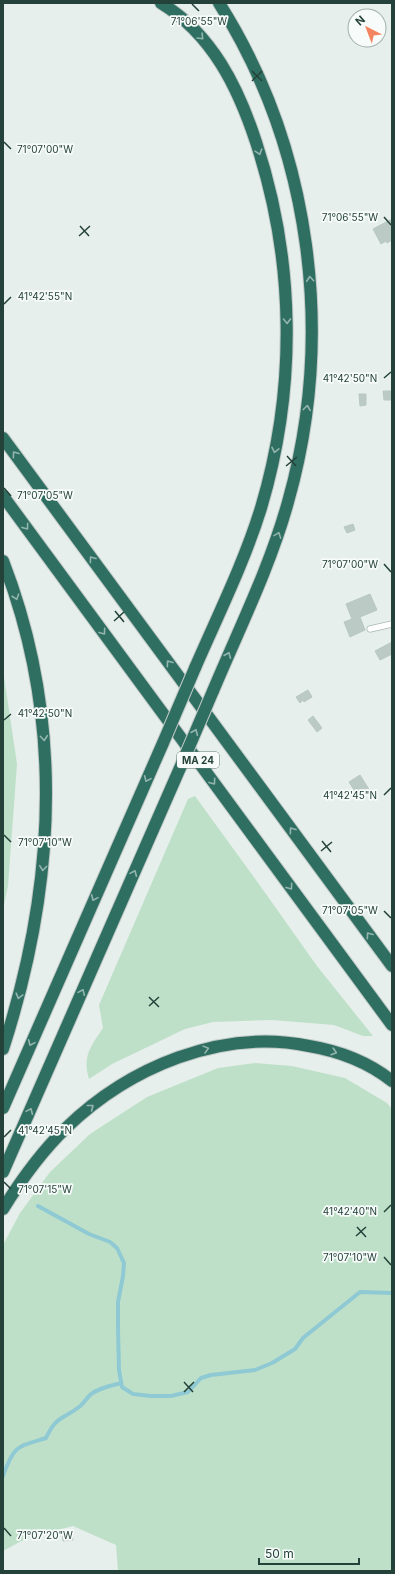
<svg xmlns="http://www.w3.org/2000/svg" width="395" height="1574" viewBox="0 0 395 1574" font-family="Inter,sans-serif">
  <style>
    .green { fill: #bfe0c8 }
    .lines { fill: none; stroke-linecap: round; stroke-linejoin: round }
    .stream { stroke: #8ec9d4; stroke-width: 4 }
    .building { fill: #bbcac4; stroke: #b8c9c2 }
    .lane-casing { stroke: #a8b8b2; stroke-width: 7 }
    .highway-casing { stroke: #c2cac8; stroke-width: 14 }
    .lane { stroke: #fff; stroke-width: 5.5 }
    .highway { stroke: #2f6f62; stroke-width: 12 }
    .highway-bridge-casing { stroke: #c2cac8; stroke-width: 14; stroke-linecap: butt }
    .highway-bridge { stroke: #2f6f62; stroke-width: 12 }
    .oneway { stroke: #93b5ae }
    .ticks { fill: none; stroke: #24423a; stroke-width: 1.5 }
    .labels { text-anchor: middle; dominant-baseline: central; stroke-width: 3.5; stroke-linejoin: round; paint-order: stroke }
    .shield { fill: #f7fbf9; stroke: #637a73; stroke-width: 1 }
    .shield-label { font-size: 10px; font-weight: bold; fill: #24423a }
    .ticks-label { font-size: 10px; text-anchor: middle; fill: #24423a; stroke: #f7fbf9; stroke-width: 3.5; stroke-linejoin: round; paint-order: stroke }
  </style>
  <rect width="100%" height="100%" fill="#e6efeb"/>
  <path class="green" d="M 3,670 L 17,764 L 8,886 L 3,909 Z
    M 195,796 L 261,887 L 317,966 L 373,1036 L 363,1036 L 334,1025 L 272,1020 L 213,1022 L 185,1029 L 112,1064 L 89,1079 C 82,1056 91,1046 103,1028 L 99,1005 L 188,799 Z
    M 255,1063 L 292,1066 L 345,1078 L 387,1103 L 392,1109 L 392,1571 L 118,1571 L 116,1545 L 73,1526 L 27,1538 L 3,1551 L 3,1245 L 20,1213 L 50,1172 L 90,1134 L 147,1097 L 218,1068 Z"/>
  <g class="lines">
    <path class="stream" d="M 38,1206 L 89,1234 L 110,1242 L 117,1248 L 124,1263 L 123,1276 L 118,1302 L 118,1328 L 119,1370 L 122,1387 L 133,1394 L 151,1396 L 171,1396 L 188,1392 L 201,1378 L 211,1375 L 255,1370 L 272,1363 L 295,1349 L 303,1338 L 360,1292 L 392,1293
      M 3,1476 C 14,1445 17,1447 46,1438 C 56,1416 62,1420 79,1407 C 83,1404 86,1399 90,1395 C 98,1388 110,1386 121,1383"/>
  </g>
  <path class="building" d="M 392,219 L 392,240 L 387,243 L 386,241 L 381,244 L 373,229 Z
    M 383,391 L 392,391 L 392,400 L 384,400 Z
    M 359,394 L 366,394 L 366,405 L 360,406 Z
    M 353,524 L 355,530 L 347,533 L 344,527 Z
    M 370,594 L 377,610 L 360,617 L 365,630 L 350,637 L 344,622 L 352,619 L 346,604 Z
    M 392,642 L 392,654 L 380,660 L 375,651 Z
    M 308,690 L 312,697 L 304,702 L 303,700 L 300,703 L 296,697 Z
    M 313,716 L 322,728 L 317,732 L 308,720 Z
    M 360,775 L 370,791 L 359,798 L 349,782 Z
    M 72,1532 L 73,1540 L 63,1541 L 62,1533 Z"/>
  <g class="lines">
    <g class="lane-casing">
      <path id="lane" d="M 370,629 L 392,624"/>
    </g>
    <g class="highway-casing">
      <path id="highway" d="M 161,3 C 212,34 238,87 256,142 C 295,260 297,388 261,508 C 244,563 218,615 195,668
        M 3,438 L 392,966
        M 3,496 L 392,1025
        M 3,561 C 65,721 55,888 3,1049
        M 213,691 C 239,629 270,567 288,502 C 335,336 312,150 219,3
        M 3,1108 L 163,743
        M 3,1172 L 180,768
        M 3,1209 C 21,1180 41,1152 66,1128 C 129,1067 222,1028 309,1046 C 339,1051 368,1062 392,1081"/>
    </g>
    <use href="#lane" class="lane"/>
    <use href="#highway" class="highway"/>
    <g class="highway-bridge-casing">
      <path id="highway-bridge" d="M 163,743 L 195,668
        M 180,768 L 213,691"/>
    </g>
    <use href="#highway-bridge" class="highway-bridge"/>
  </g>
  <defs><path id="oneway-chevron" d="M-2-3.5L2.5 0L-2 3.5" fill="none" stroke-width="1.6" stroke-linecap="round" stroke-linejoin="round"/></defs>
  <g class="oneway">
    <use href="#oneway-chevron" transform="translate(201 37) rotate(46)"/>
    <use href="#oneway-chevron" transform="translate(259 152) rotate(73)"/>
    <use href="#oneway-chevron" transform="translate(310 279) rotate(-95)"/>
    <use href="#oneway-chevron" transform="translate(287 321) rotate(89)"/>
    <use href="#oneway-chevron" transform="translate(307 408) rotate(-83)"/>
    <use href="#oneway-chevron" transform="translate(275 450) rotate(102)"/>
    <use href="#oneway-chevron" transform="translate(15 454) rotate(-126)"/>
    <use href="#oneway-chevron" transform="translate(26 527) rotate(54)"/>
    <use href="#oneway-chevron" transform="translate(278 535) rotate(-70)"/>
    <use href="#oneway-chevron" transform="translate(92 559) rotate(-126)"/>
    <use href="#oneway-chevron" transform="translate(16 597) rotate(71)"/>
    <use href="#oneway-chevron" transform="translate(103 632) rotate(54)"/>
    <use href="#oneway-chevron" transform="translate(228 655) rotate(-67)"/>
    <use href="#oneway-chevron" transform="translate(169 663) rotate(-126)"/>
    <use href="#oneway-chevron" transform="translate(195 732) rotate(-67)"/>
    <use href="#oneway-chevron" transform="translate(44 738) rotate(85)"/>
    <use href="#oneway-chevron" transform="translate(147 779) rotate(114)"/>
    <use href="#oneway-chevron" transform="translate(213 782) rotate(54)"/>
    <use href="#oneway-chevron" transform="translate(292 830) rotate(-126)"/>
    <use href="#oneway-chevron" transform="translate(43 868) rotate(96)"/>
    <use href="#oneway-chevron" transform="translate(134 873) rotate(-66)"/>
    <use href="#oneway-chevron" transform="translate(290 887) rotate(54)"/>
    <use href="#oneway-chevron" transform="translate(94 898) rotate(114)"/>
    <use href="#oneway-chevron" transform="translate(369 935) rotate(-126)"/>
    <use href="#oneway-chevron" transform="translate(82 992) rotate(-66)"/>
    <use href="#oneway-chevron" transform="translate(19 996) rotate(105)"/>
    <use href="#oneway-chevron" transform="translate(31 1043) rotate(114)"/>
    <use href="#oneway-chevron" transform="translate(206 1049) rotate(-15)"/>
    <use href="#oneway-chevron" transform="translate(334 1052) rotate(17)"/>
    <use href="#oneway-chevron" transform="translate(91 1107) rotate(-38)"/>
    <use href="#oneway-chevron" transform="translate(30 1111) rotate(-66)"/>
  </g>
  <path class="ticks" d="M 192,4 L 199,11M 252,71 L 262,81M 252,81 L 262,71M 4,142 L 11,149M 384,217 L 391,225M 80,226 L 89,236M 79,236 L 90,226M 4,304 L 11,297M 384,378 L 391,372M 287,456 L 296,466M 286,466 L 297,457M 4,488 L 11,496M 384,564 L 391,572M 115,611 L 124,622M 114,621 L 124,612M 4,720 L 11,714M 384,795 L 391,788M 4,835 L 11,842M 322,841 L 331,852M 321,851 L 332,842M 384,911 L 391,918M 149,997 L 159,1007M 149,1006 L 159,997M 4,1137 L 11,1130M 4,1182 L 11,1189M 384,1212 L 391,1205M 357,1227 L 366,1237M 356,1236 L 366,1227M 384,1257 L 391,1265M 184,1382 L 193,1392M 184,1392 L 194,1382M 4,1528 L 11,1536"/>
  <g class="labels">
    <rect class="shield" x="177" y="752" width="42" height="16" rx="3"/>
    <g class="shield-label">
      <text x="198" y="760">MA 24</text>
    </g>
  </g>
  <g class="ticks-label">
    <text x="199" y="25">71°06'55"W</text>
    <text x="45" y="153">71°07'00"W</text>
    <text x="350" y="221">71°06'55"W</text>
    <text x="45" y="300">41°42'55"N</text>
    <text x="350" y="382">41°42'50"N</text>
    <text x="45" y="499">71°07'05"W</text>
    <text x="350" y="568">71°07'00"W</text>
    <text x="45" y="717">41°42'50"N</text>
    <text x="350" y="799">41°42'45"N</text>
    <text x="45" y="846">71°07'10"W</text>
    <text x="350" y="914">71°07'05"W</text>
    <text x="45" y="1134">41°42'45"N</text>
    <text x="45" y="1193">71°07'15"W</text>
    <text x="350" y="1215">41°42'40"N</text>
    <text x="350" y="1261">71°07'10"W</text>
    <text x="45" y="1539">71°07'20"W</text>
  </g>
  <rect width="395" height="1574" fill="none" stroke="#24423a" stroke-width="8"/>
  <g transform="translate(367 28) rotate(318)"><circle r="19" fill="#f7fbf9" stroke="#a3b1ad"/>
  <path d="M0-3L7 15L0 10L-7 15Z" fill="#f4845f"/>
  <text y="-6" font-size="11" font-weight="bold" text-anchor="middle" fill="#24423a">N</text>
  </g>
  <path d="M259 1558v6h100v-6" fill="none" stroke="#24423a" stroke-width="2"/>
  <text x="265" y="1558" font-size="12" fill="#24423a" stroke="#f7fbf9" stroke-width="3" paint-order="stroke">50 m</text>
</svg>
